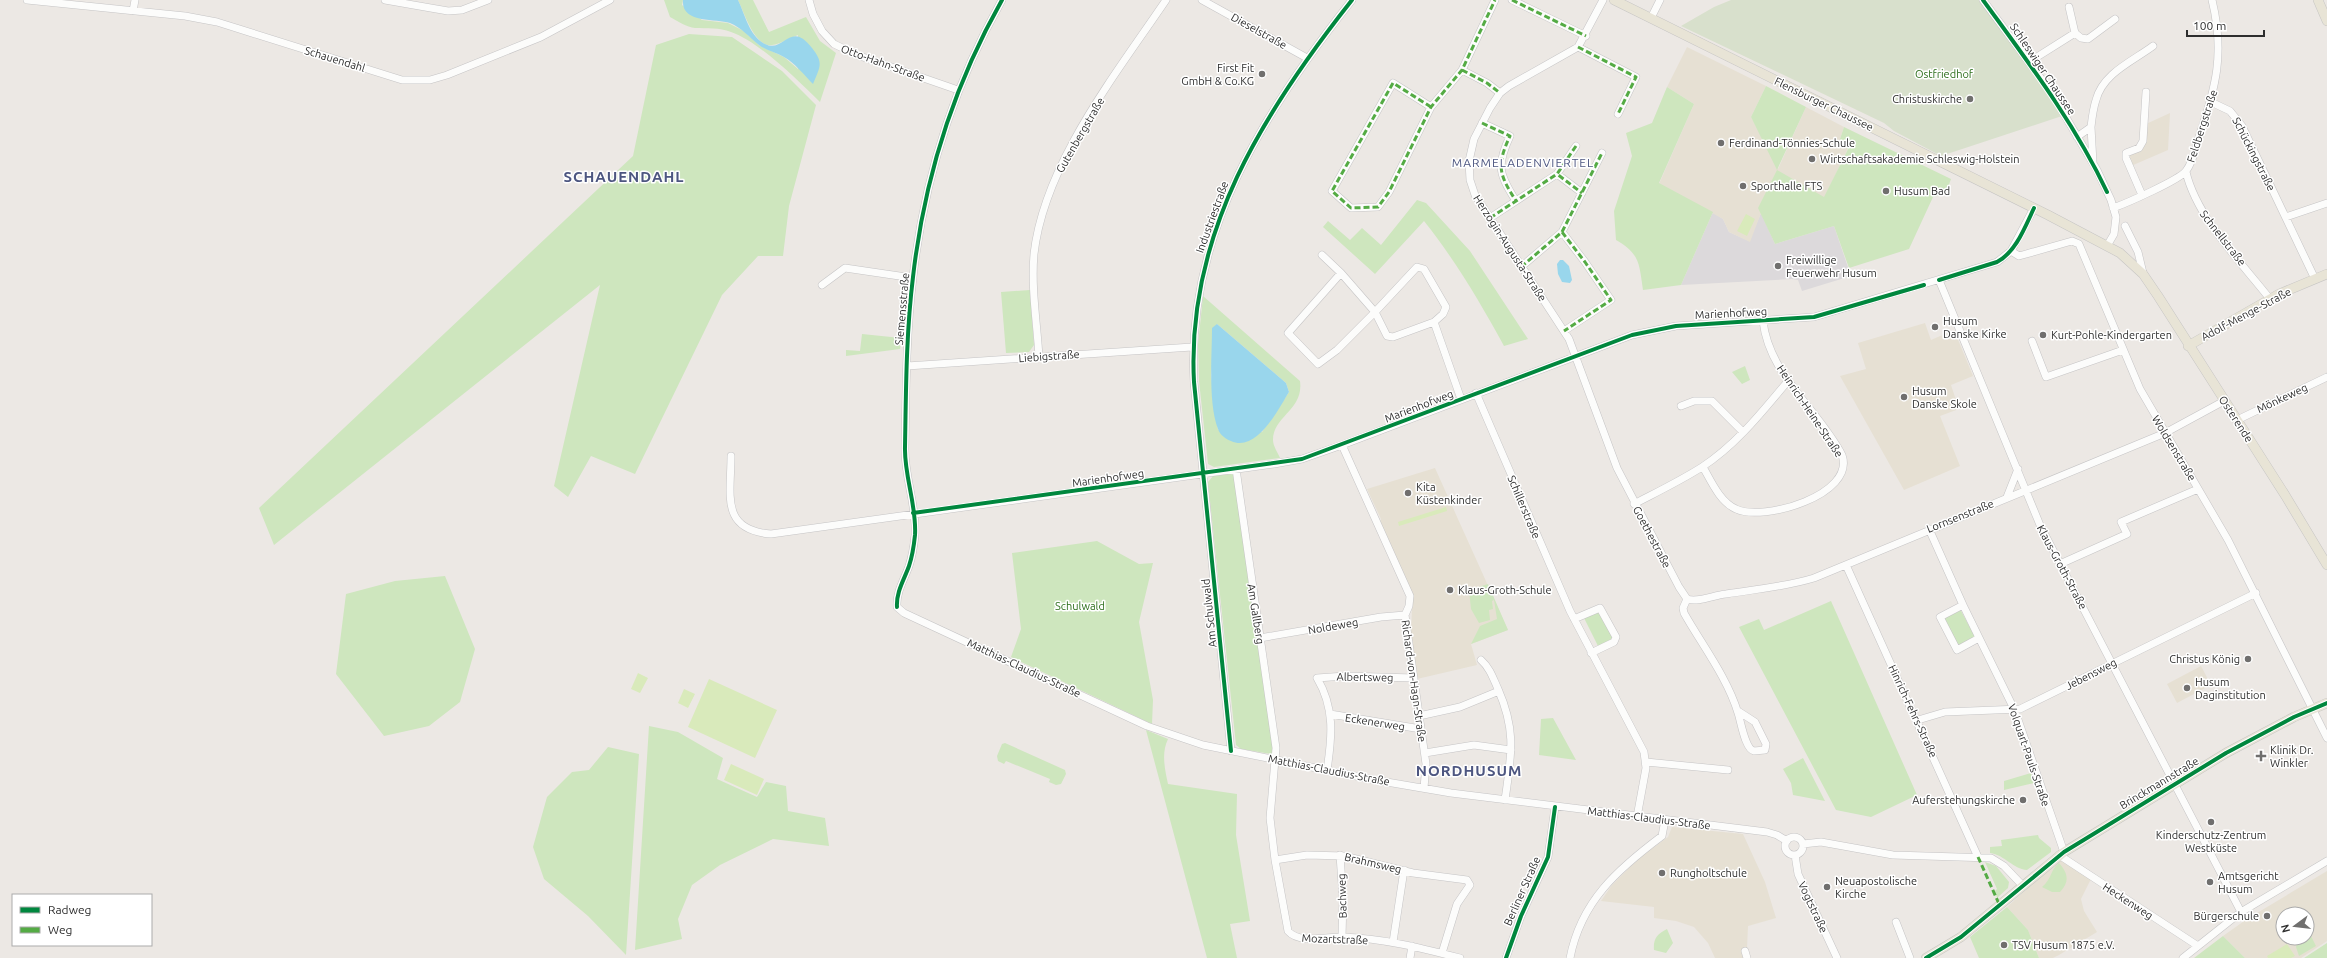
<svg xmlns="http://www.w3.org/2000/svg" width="2327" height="958" viewBox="0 0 2327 958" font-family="Ubuntu,sans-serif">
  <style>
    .industrial { fill: #dcd9db }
    .education { fill: #e6e0d3; fill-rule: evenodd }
    .green { fill: #cee6be; fill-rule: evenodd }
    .cemetery { fill: #d8e0cc }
    .pitch { fill: #d9eabb }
    .water { fill: #99d6ec }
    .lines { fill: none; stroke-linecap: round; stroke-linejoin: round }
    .minor-casing { stroke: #c5c4c5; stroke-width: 8 }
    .major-casing { stroke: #c6c5c4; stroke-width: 10 }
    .minor { stroke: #fcfcfb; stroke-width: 7 }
    .major { stroke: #e8e4d6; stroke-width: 9 }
    .quiet { stroke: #54ab44; stroke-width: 3; stroke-dasharray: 6 3; stroke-linecap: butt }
    .cycleway-casing { stroke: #fff; stroke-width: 6 }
    .cycleway { stroke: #00873e; stroke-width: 4 }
    .poi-dot { fill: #706f6e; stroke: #fff; stroke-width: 1.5 }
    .labels { text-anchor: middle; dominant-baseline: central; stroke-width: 3; stroke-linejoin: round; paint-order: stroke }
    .street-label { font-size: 11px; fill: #2e2e2e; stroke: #fff }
    .poi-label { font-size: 11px; fill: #2e2e2e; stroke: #fff; text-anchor: start }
    .park-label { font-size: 11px; fill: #2c6e1b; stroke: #fff }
    .neighbourhood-label { font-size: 12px; letter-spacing: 1px; fill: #4d5680; stroke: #fff }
    .district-label { font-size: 15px; font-weight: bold; letter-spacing: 1px; fill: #4d5680; stroke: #fff }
  </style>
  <rect width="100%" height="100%" fill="#ece8e4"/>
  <path class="industrial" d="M 1713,212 L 1723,219 L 1729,232 L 1749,241 L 1761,213 L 1775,244 L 1834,226 L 1851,276 L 1802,291 L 1798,280 L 1792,279 L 1681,285 Z"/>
  <path class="education" d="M 1687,47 L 1766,86 L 1751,117 L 1778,169 L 1806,107 L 1844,127 L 1840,139 L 1848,148 L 1825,197 L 1761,213 L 1750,242 L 1729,232 L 1723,219 L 1659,184 L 1694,104 L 1667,87 Z
    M 2170,113 L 2168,150 L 2131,166 L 2127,157 L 2130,153 L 2145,146 L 2146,124 Z
    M 1925,323 L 1931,340 L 1954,330 L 1973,376 L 1951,385 L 1959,409 L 1940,416 L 1960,466 L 1904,490 L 1840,376 L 1866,369 L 1858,343 Z
    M 1435,468 L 1508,630 L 1471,644 L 1477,665 L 1417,679 L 1411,636 L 1412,607 L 1380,524 L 1381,519 L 1367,489 Z
    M 2201,666 L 2211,685 L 2177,703 L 2167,684 Z
    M 1672,827 L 1743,834 L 1765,882 L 1776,918 L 1748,926 L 1747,949 L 1741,951 L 1744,958 L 1715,958 L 1708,943 L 1694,927 L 1676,921 L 1654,918 L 1654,907 L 1601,901 L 1612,885 L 1639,858 L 1668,837 Z
    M 2060,859 L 2091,879 L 2081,899 L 2084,911 L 2097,932 L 2059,955 L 2053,958 L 2039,958 L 2028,930 L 2007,907 Z
    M 2327,871 L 2327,941 L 2301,958 L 2245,958 L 2223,936 L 2247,919 ZM 2283,914 L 2307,914 L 2307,938 L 2283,938 Z"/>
  <path class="green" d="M 664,0 L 683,0 L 682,5 L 702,20 L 728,23 L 744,31 L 759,45 L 784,57 L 798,69 L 798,35 C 790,38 780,44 772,45 C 755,48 744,12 738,0 L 753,0 L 769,32 L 806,17 L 820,41 L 836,53 L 820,102 C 798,81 760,42 731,32 C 719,27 708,29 695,28 C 687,27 677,21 670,17 Z
    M 689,34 L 732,37 L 782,71 L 816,105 L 789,206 L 783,256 L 758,256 L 722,295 L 635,474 L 591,456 L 568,497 L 554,486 L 600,285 L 274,545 L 259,508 L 633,156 L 656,45 Z
    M 1766,86 L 1806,107 L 1777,170 L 1824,197 L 1848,149 L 1841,144 L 1840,139 L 1844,127 L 1951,179 L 1946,193 L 1933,197 L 1909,249 L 1849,268 L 1834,226 L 1775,244 L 1758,208 L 1777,170 L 1751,117 Z
    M 1667,87 L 1694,104 L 1659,183 L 1713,212 L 1681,285 L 1643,290 C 1639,263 1640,254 1616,240 L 1614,211 L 1632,156 L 1626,133 L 1652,123 Z
    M 1417,200 L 1426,203 L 1470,251 L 1528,339 L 1504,346 C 1480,302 1455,260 1424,221 L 1375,274 L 1323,227 L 1328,221 L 1350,240 L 1362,228 L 1381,245 Z
    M 1030,290 L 1034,345 L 1029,352 L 1006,353 L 1001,292 Z
    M 1203,296 L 1300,381 C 1304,410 1273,416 1273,440 C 1273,446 1278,453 1280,458 L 1214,467 L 1208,464 L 1199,381 L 1198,345 ZM 1217,324 L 1286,383 L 1289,392 L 1262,432 L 1218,430 L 1211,375 Z
    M 862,334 L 901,338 L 900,349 L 846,356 L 846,350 L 860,351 Z
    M 1745,366 L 1750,380 L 1742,384 L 1732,372 Z
    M 1231,474 L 1234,475 L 1275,751 L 1271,754 L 1241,749 L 1236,745 L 1208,482 L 1213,476 Z
    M 1097,541 L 1139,564 L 1153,563 L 1139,622 L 1153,700 L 1152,724 L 1011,657 L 1021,629 L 1012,553 Z
    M 445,576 L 475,649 L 460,702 L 429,726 L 384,736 L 336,674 L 346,594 L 395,581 Z
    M 1488,584 L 1508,630 L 1471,644 L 1480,626 L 1497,619 L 1494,600 L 1492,601 L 1493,609 L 1489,610 L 1490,620 L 1479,623 L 1471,609 L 1469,590 Z
    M 1831,601 L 1917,795 L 1871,817 L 1836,810 L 1739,627 L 1759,619 L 1764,630 Z
    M 1960,609 L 1975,637 L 1958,646 L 1943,618 Z
    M 1598,612 L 1602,613 L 1613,636 L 1611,640 L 1598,646 L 1584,618 Z
    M 1553,718 L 1576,760 L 1539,755 L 1541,719 Z
    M 649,726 L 678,732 L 723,758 L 717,779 L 757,797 L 766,782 L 786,786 L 788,811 L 825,818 L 829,846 L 773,839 L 720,865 L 692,885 L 678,919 L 682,939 L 635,950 Z
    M 1146,730 L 1168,739 C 1161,753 1165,770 1168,784 L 1237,794 L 1236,835 L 1250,921 L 1230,924 L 1237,958 L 1207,958 Z
    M 1005,743 L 1065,770 L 1066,774 L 1061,784 L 1056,785 L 1049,782 L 1050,779 L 1006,761 L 1004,764 L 998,761 L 997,756 L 1002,744 Z
    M 608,747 L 639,754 L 626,955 L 588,916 L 544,879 L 533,847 L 547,797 L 572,772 L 589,770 Z
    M 1803,758 L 1825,801 L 1793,795 L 1791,783 L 1783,769 Z
    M 2031,773 L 2034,783 L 2004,790 L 2004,781 Z
    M 2038,835 L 2039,838 L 2051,848 L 2051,852 L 2027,870 C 2013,869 2005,855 1990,853 L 1990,847 L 2002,846 L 2001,840 Z
    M 1985,862 L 1996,866 L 2009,882 L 2008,888 L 1997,898 L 1995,891 L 1997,889 Z
    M 2059,863 C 2068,873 2070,882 2060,892 L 2052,892 L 2042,887 C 2052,879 2050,870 2059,863 Z
    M 2007,907 L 2028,930 L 2039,958 L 1979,958 L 1970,937 Z
    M 1667,929 L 1673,943 L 1666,953 L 1654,950 C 1653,939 1657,934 1667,929 Z
    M 2308,930 L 2316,946 L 2299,956 L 2296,947 L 2299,938 L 2307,938 Z
    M 2223,936 L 2245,958 L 2194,958 Z
    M 2327,943 L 2327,958 L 2304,958 Z"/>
  <path class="cemetery" d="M 1731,0 L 1981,0 L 2048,92 L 2062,116 L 1941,156 L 1894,131 L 1884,123 L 1681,26 L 1714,7 Z"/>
  <path class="pitch" d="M 1746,214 L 1755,219 L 1747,236 L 1737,231 Z
    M 1446,507 L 1447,511 L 1399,526 L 1398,522 Z
    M 638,673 L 648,678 L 640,693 L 631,689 Z
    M 709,679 L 777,710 L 755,758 L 688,727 Z
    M 684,689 L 695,694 L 688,708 L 678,703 Z
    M 731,764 L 764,779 L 757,795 L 724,780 Z
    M 2287,944 L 2295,956 L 2291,958 L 2268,958 L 2267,956 Z"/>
  <path class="water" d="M 683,0 L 738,0 C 745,14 749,36 765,44 C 784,54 790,19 812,48 C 824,63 820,67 813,84 C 804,75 795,63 784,57 C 776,52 767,51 759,45 C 749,37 742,28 730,23 C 716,18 681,24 683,0 Z
    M 1560,260 L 1563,260 L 1569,266 L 1572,280 L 1570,283 L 1562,282 L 1558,274 L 1557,264 Z
    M 1217,324 L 1286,383 L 1289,392 C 1279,408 1257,453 1231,441 C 1226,439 1220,435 1218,429 C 1208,403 1212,357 1212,328 Z"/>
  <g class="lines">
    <g class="minor-casing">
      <path id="minor" d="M 27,0 L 185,16 L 217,22 L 402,80 L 430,80 L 447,75 L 541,37 L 610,0
        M 385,0 L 448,11 L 462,10 L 488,0
        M 809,0 L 813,14 L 822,31 L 834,44 L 857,55 L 958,90
        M 1002,0 C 954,85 924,180 913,277 C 906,334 906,391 905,447 C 904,476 917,506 915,535 C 914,545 912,557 909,566 C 904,580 896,592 897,607 L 904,613 L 1147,726 L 1203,745 L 1375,780 L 1451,793 L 1767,832 L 1777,835 L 1787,841
        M 1202,0 L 1307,58
        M 1512,0 L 1586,36
        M 1603,0 L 1578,47 L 1509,86 L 1500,93 L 1490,108 L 1474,139 L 1469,161 L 1470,180 L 1475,195 L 1569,339 L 1617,468 L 1679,587 L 1687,599
        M 1983,0 L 2051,92 L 2097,170 L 2111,200 L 2116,217 L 2114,234 L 2107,246
        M 2069,7 L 2075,33
        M 133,11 L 135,0
        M 1651,18 L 1660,0
        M 1578,47 L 1636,77 L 1618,114
        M 2029,62 L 2075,33 L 2081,38 L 2088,39 L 2115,19
        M 1462,70 L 1487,83 L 1500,93
        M 2211,102 L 2230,111 L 2242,126 L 2315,279
        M 1431,107 L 1393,83 L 1332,191 L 1351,208 L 1378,207 L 1389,192 L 1431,107 L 1462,70 L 1495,0
        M 1482,123 L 1510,136 C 1496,166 1499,174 1516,201
        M 2091,127 L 2093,163
        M 2077,137 L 2091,127 C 2092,118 2093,109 2096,100 C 2103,73 2133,61 2153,46
        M 1576,146 L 1557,174 L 1582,193
        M 2186,172 C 2197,218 2241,262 2270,299
        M 2142,195 L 2126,158 L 2126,153 L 2139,148 L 2143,141 L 2146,92
        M 2113,208 C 2127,203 2179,180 2186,171 C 2193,162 2196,147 2199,137 C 2216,87 2225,53 2212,0
        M 2286,217 L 2327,203
        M 1490,218 L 1557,174
        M 2125,226 L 2138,252 L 2143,273
        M 1562,232 L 1602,153
        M 2011,251 L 2019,256 L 2072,241 L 2079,244 L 2140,389 L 2228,540 L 2327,738
        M 1322,255 L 1341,273 L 1288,333 L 1318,364 L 1337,350 L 1375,312 L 1341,273
        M 1521,267 L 1562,232 L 1585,262 L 1611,300 L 1564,331
        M 1939,280 L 2040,525 L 2241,912
        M 822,285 L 845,268 L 913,278
        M 1434,322 L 1393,337 L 1387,336 L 1375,312 L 1417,267 L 1424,269 L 1446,307 L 1443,314 L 1434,322 L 1461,399
        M 2032,341 L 2046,377 L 2123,350
        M 1039,357 C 1037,323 1031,288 1034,254 C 1044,164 1116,74 1166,0
        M 907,366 L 1192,347
        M 1476,393 L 1570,611 L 1644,752 L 1646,768 L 1637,817
        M 1681,406 L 1694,401 L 1712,401 L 1743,432
        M 2237,420 L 2327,377
        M 1342,445 L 1410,596 L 1409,606 L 1405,615 L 1426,764 L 1424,788
        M 731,456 C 731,495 720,530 771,534 L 1274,464 L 1302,459 L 1342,445 L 1632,335 L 1676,326 L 1814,317 L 1997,262 L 2011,251 L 2034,208
        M 1703,467 C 1711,481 1720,502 1736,509 C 1763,522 1856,495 1842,455 C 1818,409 1769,375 1763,321
        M 1236,469 L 1276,748 L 1270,818 L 1275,860 L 1288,931 C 1299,944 1326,937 1341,937 C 1382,938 1421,948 1460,958
        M 2007,497 L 2018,469
        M 1634,504 C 1657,492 1680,481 1702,467 C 1736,445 1762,412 1788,381
        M 1929,529 L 1963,605 L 2015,711 L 2064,852
        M 2060,564 L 2127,534 L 2121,522 L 2198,489
        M 1846,565 L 1978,857
        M 1687,599 C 1698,603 1714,595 1726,594 C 1756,589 1785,587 1814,578 L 2165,433 L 2224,401
        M 1687,599 L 1683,608 L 1684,613 C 1702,645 1727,677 1738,713 C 1741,722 1745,749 1754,751 L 1765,750 L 1766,744 L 1755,722 L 1738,711
        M 1963,605 L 1940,617 L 1957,650 L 1979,638
        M 1574,619 L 1600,608 L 1616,637 L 1614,642 L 1591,653
        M 1260,638 L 1381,617 L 1405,615
        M 1481,660 C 1490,668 1493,678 1498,689 C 1517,732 1511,756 1505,800
        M 1330,714 L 1421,729
        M 1419,716 L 1460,707 L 1499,691
        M 1918,720 L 1945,712 L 2020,709 L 2256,593
        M 1231,751 L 1194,382 C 1186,234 1264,111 1352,0
        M 1425,753 L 1474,745 L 1511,750
        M 1646,762 L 1728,770
        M 1327,770 C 1332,737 1335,708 1317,678 L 1345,676 L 1414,678
        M1785 846a9 9 0 1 1 18 0a9 9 0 1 1-18 0Z
        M 1803,844 L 1821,842 L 1893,855 L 1991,858 L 2004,866 L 2023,886
        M 1340,855 L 1343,899 L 1342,937
        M 1795,855 L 1798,874 L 1837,958
        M 2059,855 L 2198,946
        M 1275,860 L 1307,855 L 1344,856 L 1413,873 L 1467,880 L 1470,885 L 1457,904 L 1442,953
        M 1896,922 L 1910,958
        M 1393,942 L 1404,870
        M 1745,951 L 1747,958
        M 1410,958 L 1412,946
        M 1506,958 L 1521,916 L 1548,857 L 1555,807
        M 1570,958 C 1581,901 1618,869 1662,836 L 1665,820
        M 2183,958 L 2241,912 L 2327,861"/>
    </g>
    <g class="major-casing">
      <path id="major" d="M 1614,0 L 2048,215 L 2120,253 L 2143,274 L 2158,296 L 2285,495 L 2327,565
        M 2318,0 L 2327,21
        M 2188,346 L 2279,294 L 2327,274
        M 1926,958 L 1961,937 L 2064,852 L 2226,753 L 2294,717 L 2327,703"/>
    </g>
    <use href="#minor" class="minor"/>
    <use href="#major" class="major"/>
    <path class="quiet" d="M 1512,0 L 1586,36
      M 1578,47 L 1636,77 L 1618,114
      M 1462,70 L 1487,83 L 1500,93
      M 1431,107 L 1393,83 L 1332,191 L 1351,208 L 1378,207 L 1389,192 L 1431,107 L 1462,70 L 1495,0
      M 1482,123 L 1510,136 C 1496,166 1499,174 1516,201
      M 1576,146 L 1557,174 L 1582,193
      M 1490,218 L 1557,174
      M 1562,232 L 1602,153
      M 1521,267 L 1562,232 L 1585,262 L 1611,300 L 1564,331
      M 1978,857 L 2000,906"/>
    <g class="cycleway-casing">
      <path id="cycleway" d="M 1983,0 C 2028,62 2074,122 2107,192
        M 1939,280 L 1997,262 C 2016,252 2025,227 2034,208
        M 913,513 L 1302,459 L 1632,335 L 1676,326 L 1814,317 L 1924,285
        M 897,607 C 896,592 904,580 909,566 C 912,557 914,545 915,535 C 917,506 904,476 905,447 C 906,391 906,334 913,277 C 924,180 954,85 1002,0
        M 1231,751 L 1194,382 C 1186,234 1264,111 1352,0
        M 1506,958 L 1521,916 L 1548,857 L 1555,807
        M 1926,958 L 1961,937 L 2064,852 L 2226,753 L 2294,717 L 2327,703"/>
    </g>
    <use href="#cycleway" class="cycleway"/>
  </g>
  <g class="poi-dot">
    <circle cx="1262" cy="74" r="4"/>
    <circle cx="1970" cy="99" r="4"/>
    <circle cx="1721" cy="143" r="4"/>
    <circle cx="1812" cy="159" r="4"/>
    <circle cx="1743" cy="186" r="4"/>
    <circle cx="1886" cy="191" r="4"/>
    <circle cx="1778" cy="266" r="4"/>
    <circle cx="1935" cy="327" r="4"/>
    <circle cx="2043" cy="335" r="4"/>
    <circle cx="1904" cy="397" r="4"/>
    <circle cx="1408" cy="493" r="4"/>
    <circle cx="1450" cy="590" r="4"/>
    <circle cx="2248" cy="659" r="4"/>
    <circle cx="2187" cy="688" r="4"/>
    <path d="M2259 750h4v4h4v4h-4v4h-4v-4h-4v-4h4z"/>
    <circle cx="2023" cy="800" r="4"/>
    <circle cx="2211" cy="822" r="4"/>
    <circle cx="1662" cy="873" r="4"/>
    <circle cx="2210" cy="882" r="4"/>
    <circle cx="1827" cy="887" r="4"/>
    <circle cx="2267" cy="916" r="4"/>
    <circle cx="2004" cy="945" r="4"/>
  </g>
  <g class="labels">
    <g class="street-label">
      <text transform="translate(1259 31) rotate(29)">Dieselstraße</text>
      <text transform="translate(335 59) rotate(17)">Schauendahl</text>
      <text transform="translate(883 63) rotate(20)">Otto-Hahn-Straße</text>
      <text transform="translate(2043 69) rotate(56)">Schleswiger Chaussee</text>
      <text transform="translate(1824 104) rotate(26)">Flensburger Chaussee</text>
      <text transform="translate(2202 126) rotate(-72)">Feldbergstraße</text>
      <text transform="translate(1080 135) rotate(-60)">Gutenbergstraße</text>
      <text transform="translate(2254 154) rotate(63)">Schückingstraße</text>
      <text transform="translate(1212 217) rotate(-70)">Industriestraße</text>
      <text transform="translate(2223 238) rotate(52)">Schnellstraße</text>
      <text transform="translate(1510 248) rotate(57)">Herzogin-Augusta-Straße</text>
      <text transform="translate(902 309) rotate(-85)">Siemensstraße</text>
      <text transform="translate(1731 313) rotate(-3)">Marienhofweg</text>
      <text transform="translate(2246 314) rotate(-28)">Adolf-Menge-Straße</text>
      <text transform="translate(1049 356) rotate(-4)">Liebigstraße</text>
      <text transform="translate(2282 398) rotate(-25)">Mönkeweg</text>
      <text transform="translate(1419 406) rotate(-21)">Marienhofweg</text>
      <text transform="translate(1810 411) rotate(56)">Heinrich-Heine-Straße</text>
      <text transform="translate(2236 419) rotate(57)">Osterende</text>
      <text transform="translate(2174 448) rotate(59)">Woldsenstraße</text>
      <text transform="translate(1108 478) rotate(-8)">Marienhofweg</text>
      <text transform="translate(1524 507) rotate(67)">Schillerstraße</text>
      <text transform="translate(1960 516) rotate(-22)">Lornsenstraße</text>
      <text transform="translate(1652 537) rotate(62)">Goethestraße</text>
      <text transform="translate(2062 567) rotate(62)">Klaus-Groth-Straße</text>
      <text transform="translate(1209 613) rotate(-96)">Am Schulwald</text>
      <text transform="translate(1256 614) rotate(81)">Am Gallberg</text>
      <text transform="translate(1333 626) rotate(-10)">Noldeweg</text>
      <text transform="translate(1024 668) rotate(25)">Matthias-Claudius-Straße</text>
      <text transform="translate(2091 674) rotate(-27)">Jebensweg</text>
      <text transform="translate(1365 677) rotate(1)">Albertsweg</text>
      <text transform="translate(1414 681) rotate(82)">Richard-von-Hagn-Straße</text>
      <text transform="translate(1913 711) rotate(65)">Hinrich-Fehrs-Straße</text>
      <text transform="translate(1375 722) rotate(9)">Eckenerweg</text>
      <text transform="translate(2029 755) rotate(71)">Volquart-Pauls-Straße</text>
      <text transform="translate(1329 770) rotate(11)">Matthias-Claudius-Straße</text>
      <text transform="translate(2159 783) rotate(-31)">Brinckmannstraße</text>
      <text transform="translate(1649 818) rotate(7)">Matthias-Claudius-Straße</text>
      <text transform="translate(1373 863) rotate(13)">Brahmsweg</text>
      <text transform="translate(1522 891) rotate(-66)">Berliner Straße</text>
      <text transform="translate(1342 896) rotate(-92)">Bachweg</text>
      <text transform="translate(2128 901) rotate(33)">Heckenweg</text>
      <text transform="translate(1813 907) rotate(65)">Vogtstraße</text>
      <text transform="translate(1335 939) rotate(2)">Mozartstraße</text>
    </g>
    <g class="poi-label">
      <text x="1254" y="68" text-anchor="end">First Fit<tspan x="1254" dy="13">GmbH &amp; Co.KG</tspan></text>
      <text x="1962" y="99" text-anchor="end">Christuskirche</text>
      <text x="1729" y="143">Ferdinand-Tönnies-Schule</text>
      <text x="1820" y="159">Wirtschaftsakademie Schleswig-Holstein</text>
      <text x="1751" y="186">Sporthalle FTS</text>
      <text x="1894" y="191">Husum Bad</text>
      <text x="1786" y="260">Freiwillige<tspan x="1786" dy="13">Feuerwehr Husum</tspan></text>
      <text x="1943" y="321">Husum<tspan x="1943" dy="13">Danske Kirke</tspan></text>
      <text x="2051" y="335">Kurt-Pohle-Kindergarten</text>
      <text x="1912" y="391">Husum<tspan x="1912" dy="13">Danske Skole</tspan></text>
      <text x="1416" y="487">Kita<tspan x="1416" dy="13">Küstenkinder</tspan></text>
      <text x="1458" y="590">Klaus-Groth-Schule</text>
      <text x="2240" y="659" text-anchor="end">Christus König</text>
      <text x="2195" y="682">Husum<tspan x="2195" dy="13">Daginstitution</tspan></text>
      <text x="2270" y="750">Klinik Dr.<tspan x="2270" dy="13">Winkler</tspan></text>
      <text x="2015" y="800" text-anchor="end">Auferstehungskirche</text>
      <text x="2211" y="835" text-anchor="middle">Kinderschutz-Zentrum<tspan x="2211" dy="13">Westküste</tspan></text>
      <text x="1670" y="873">Rungholtschule</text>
      <text x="2218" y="876">Amtsgericht<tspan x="2218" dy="13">Husum</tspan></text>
      <text x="1835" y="881">Neuapostolische<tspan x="1835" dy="13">Kirche</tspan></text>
      <text x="2259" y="916" text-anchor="end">Bürgerschule</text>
      <text x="2012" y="945">TSV Husum 1875 e.V.</text>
    </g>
    <g class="park-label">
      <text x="1944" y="74">Ostfriedhof</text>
      <text x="1080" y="606">Schulwald</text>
    </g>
    <g class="neighbourhood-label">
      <text x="1523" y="162">MARMELADENVIERTEL</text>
    </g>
    <g class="district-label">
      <text x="624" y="176">SCHAUENDAHL</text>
      <text x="1469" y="770">NORDHUSUM</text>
    </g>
  </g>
  <rect x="12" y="894" width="140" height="52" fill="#ffffff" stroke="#ababab"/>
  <rect x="20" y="907" width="20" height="6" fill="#00873e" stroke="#ababab"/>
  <text x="48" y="914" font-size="12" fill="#2e2e2e">Radweg</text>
  <rect x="20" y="927" width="20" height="6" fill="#54ab44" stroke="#ababab"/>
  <text x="48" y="934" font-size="12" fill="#2e2e2e">Weg</text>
  <g transform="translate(2295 926) rotate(255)"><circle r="19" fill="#ffffff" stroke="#ababab"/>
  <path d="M0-3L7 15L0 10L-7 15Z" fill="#706f6e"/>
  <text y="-6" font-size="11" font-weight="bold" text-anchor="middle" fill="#2e2e2e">N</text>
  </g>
  <path d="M2187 30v6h77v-6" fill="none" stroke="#2e2e2e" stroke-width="2"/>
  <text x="2193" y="30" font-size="12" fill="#2e2e2e" stroke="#ffffff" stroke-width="3" paint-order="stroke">100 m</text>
</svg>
